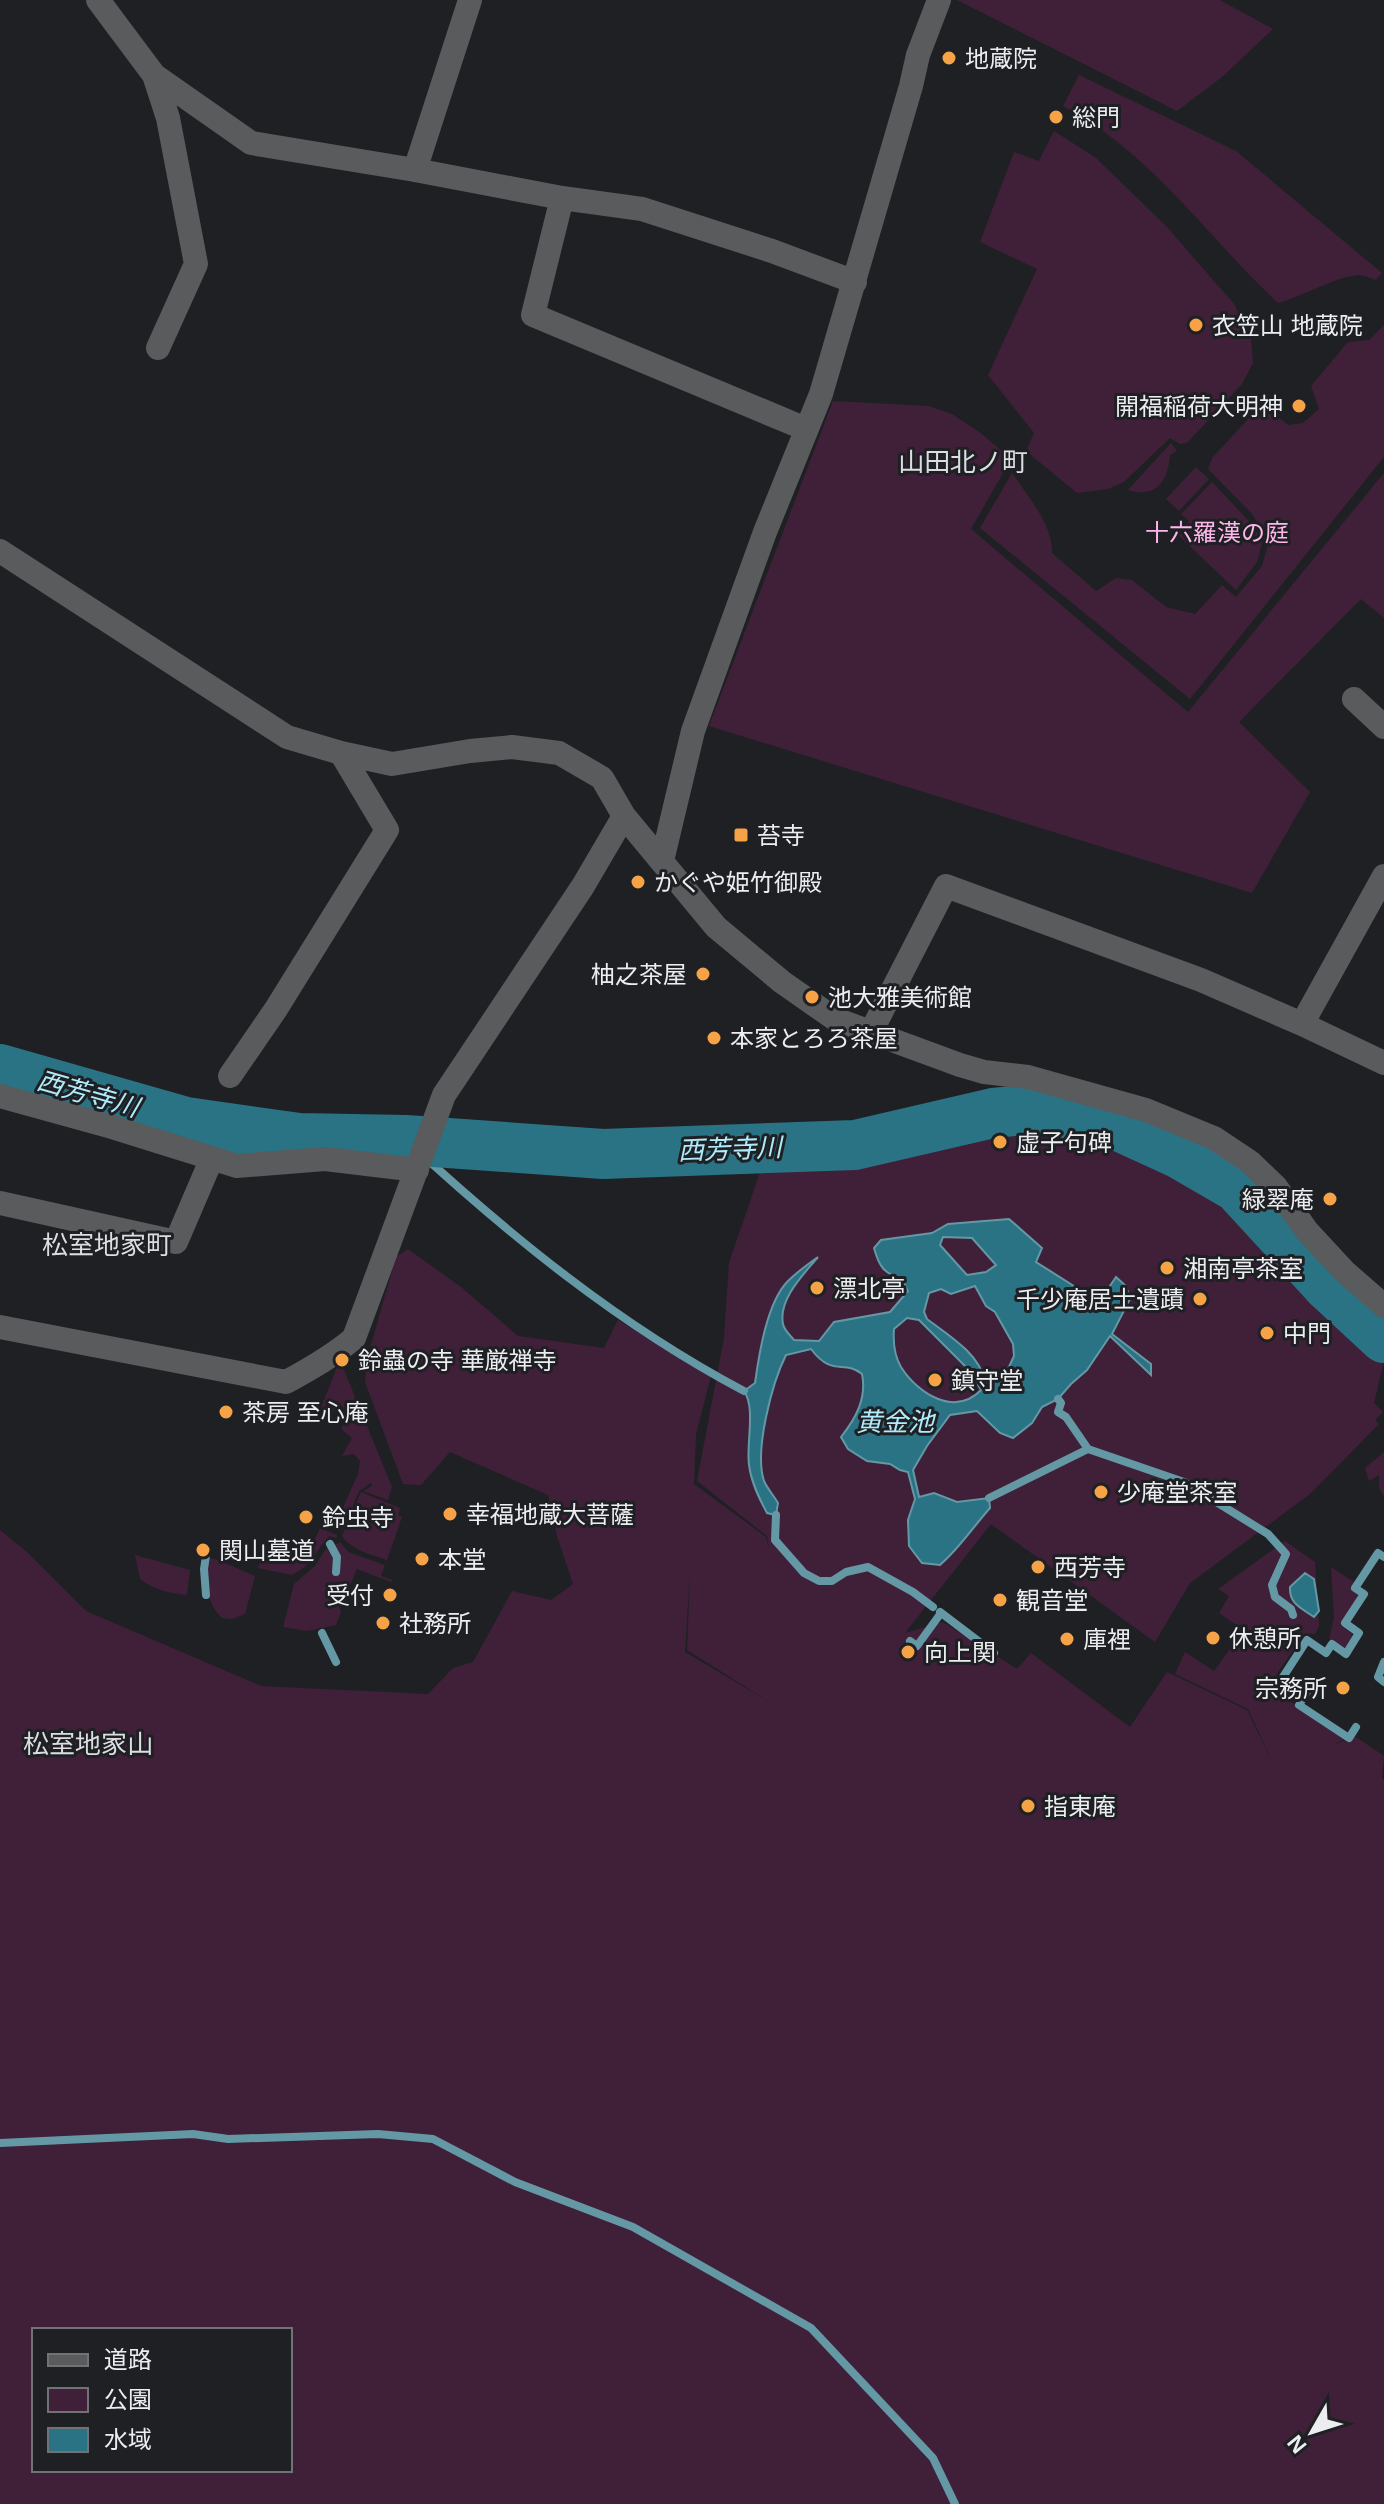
<svg xmlns="http://www.w3.org/2000/svg" width="1384" height="2504" viewBox="0 0 1384 2504" font-family="Helvetica,'Noto Sans JP',sans-serif">
  <style>
    .green { fill: #3f2038; fill-rule: evenodd }
    .water { fill: #2a7385; stroke: #6498a5; stroke-width: 2; fill-rule: evenodd }
    .lines { fill: none; stroke-linecap: round; stroke-linejoin: round }
    .stream { stroke: #6498a5; stroke-width: 8 }
    .river { stroke: #2a7385; stroke-width: 50 }
    .minor { stroke: #595b5c; stroke-width: 24 }
    .poi-dot { fill: #f5a346; stroke: #1f2024; stroke-width: 3 }
    .labels { text-anchor: middle; dominant-baseline: central; stroke-width: 6; stroke-linejoin: round; paint-order: stroke }
    .poi-label { font-size: 24px; fill: #ecedf0; stroke: #1f2024; text-anchor: start }
    .park-label { font-size: 24px; fill: #feb6eb; stroke: #1f2024 }
    .neighbourhood-label { font-size: 26px; fill: #dcdde3; stroke: #1f2024 }
    .water-label { font-size: 26px; font-style: italic; fill: #b0ebfc; stroke: #1f2024 }
  </style>
  <rect width="100%" height="100%" fill="#1f2024"/>
  <path class="green" d="M 957,0 L 1220,0 L 1273,29 L 1222,77 L 1177,111 Z
    M 1079,75 L 1236,151 L 1382,273 L 1376,280 C 1370,278 1363,275 1357,275 C 1330,279 1304,296 1278,303 C 1207,237 1151,152 1063,106 Z
    M 1054,131 L 1096,158 L 1167,227 L 1234,304 L 1251,339 L 1253,363 L 1242,384 L 1187,443 L 1180,444 L 1170,438 L 1124,482 L 1108,489 L 1077,493 L 1026,451 L 1034,433 L 988,375 L 1037,269 L 980,242 L 1014,152 L 1039,161 Z
    M 1384,325 L 1384,457 L 1190,699 L 980,528 L 1012,473 C 1028,496 1053,525 1052,553 L 1096,591 L 1116,578 L 1132,580 L 1166,607 L 1195,614 L 1222,585 L 1236,597 L 1262,566 L 1269,541 L 1252,514 L 1208,469 L 1212,458 L 1262,404 L 1288,425 L 1303,423 L 1319,409 L 1311,386 L 1348,342 L 1369,340 Z
    M 833,401 L 928,406 L 952,414 L 982,434 L 1011,459 L 971,529 L 1188,712 L 1384,473 L 1384,618 L 1361,599 L 1239,722 L 1310,792 L 1252,893 L 709,726 Z
    M 1171,443 L 1177,451 L 1170,455 C 1168,481 1156,499 1128,490 Z
    M 1196,467 L 1209,479 L 1179,511 L 1166,499 Z
    M 1212,482 L 1247,519 L 1263,540 L 1257,562 L 1236,590 L 1177,534 L 1189,521 L 1181,514 Z
    M 1041,1122 L 1210,1190 L 1384,1361 L 1374,1403 L 1383,1412 L 1375,1420 L 1379,1424 L 1310,1494 L 1190,1583 L 1155,1642 L 991,1524 L 905,1633 L 943,1622 L 1017,1669 L 1031,1653 L 1130,1727 L 1167,1672 L 1247,1710 L 1273,1764 L 1248,1709 L 1175,1674 L 1185,1652 L 1214,1671 L 1244,1630 L 1219,1613 L 1229,1596 L 1218,1589 L 1285,1541 L 1315,1562 L 1319,1626 L 1315,1634 L 1305,1633 L 1276,1675 L 1285,1682 L 1277,1693 L 1348,1738 L 1332,1745 L 1356,1737 L 1384,1756 L 1382,1778 L 1384,1780 L 1384,2504 L 0,2504 L 0,1530 L 27,1552 L 86,1611 L 261,1686 L 428,1694 L 453,1668 L 473,1662 L 512,1591 L 551,1600 L 573,1584 L 557,1536 L 548,1495 L 450,1452 L 421,1485 L 403,1484 L 365,1382 L 367,1359 L 396,1257 L 408,1249 L 461,1287 L 518,1336 L 604,1348 L 618,1320 L 711,1376 L 696,1434 L 694,1484 L 766,1537 L 769,1550 L 767,1536 L 697,1481 L 724,1338 L 729,1263 L 762,1166 L 869,1156 L 989,1129 ZM 690,1572 L 687,1650 L 768,1701 L 685,1652 ZM 34,2330 L 290,2330 L 290,2470 L 34,2470 Z
    M 342,1365 L 392,1487 L 388,1500 L 363,1491 L 372,1486 L 371,1483 L 359,1491 L 343,1529 L 335,1525 L 358,1474 L 360,1461 L 354,1454 L 342,1456 L 352,1438 L 341,1429 L 351,1412 L 338,1404 L 327,1421 L 318,1415 L 337,1367 Z
    M 1384,1452 L 1384,1497 L 1379,1488 L 1379,1475 L 1369,1481 L 1365,1468 Z
    M 361,1492 L 400,1508 L 398,1515 L 402,1517 L 387,1560 C 370,1554 353,1551 342,1536 Z
    M 320,1528 L 337,1535 L 337,1538 L 329,1536 L 305,1567 L 292,1575 L 258,1568 L 260,1562 C 299,1562 302,1569 320,1528 Z
    M 340,1542 L 348,1552 L 385,1565 L 381,1576 L 392,1580 L 391,1582 L 357,1569 L 349,1588 L 344,1590 L 337,1601 L 341,1612 L 336,1625 L 307,1631 L 283,1627 L 294,1584 L 315,1566 L 325,1550 Z
    M 135,1555 L 190,1570 L 187,1595 C 169,1593 154,1590 140,1579 Z
    M 208,1558 L 218,1560 L 255,1576 L 245,1614 L 232,1619 L 222,1618 C 206,1603 204,1579 208,1558 Z
    M 1331,1567 L 1354,1582 L 1350,1588 L 1359,1595 L 1340,1625 L 1355,1636 L 1345,1649 L 1329,1639 L 1334,1618 Z"/>
  <path class="water" d="M 1009,1219 L 1042,1248 L 1036,1262 L 1099,1302 L 1116,1277 L 1126,1286 L 1130,1299 L 1112,1334 L 1151,1364 L 1151,1375 L 1110,1336 L 1087,1370 L 1071,1384 L 1058,1399 L 1042,1407 L 1032,1423 L 1013,1438 L 1000,1433 L 977,1411 L 950,1415 L 927,1446 L 913,1470 L 919,1497 L 934,1493 L 957,1502 L 989,1498 L 990,1508 C 973,1527 959,1549 940,1565 L 922,1563 L 909,1546 L 908,1520 L 915,1499 L 908,1472 L 900,1470 L 890,1464 L 867,1461 L 848,1449 L 841,1437 C 856,1418 867,1398 862,1374 C 843,1359 833,1378 811,1349 L 786,1355 C 772,1383 754,1451 764,1481 C 767,1488 774,1496 778,1503 L 776,1515 L 767,1513 C 759,1498 751,1482 749,1465 C 746,1444 756,1408 744,1391 L 755,1383 C 759,1354 767,1302 788,1281 C 797,1272 808,1264 818,1257 C 804,1274 778,1299 783,1324 C 784,1330 790,1335 794,1340 L 819,1341 L 834,1322 L 890,1312 L 908,1291 L 902,1279 C 883,1273 879,1266 874,1248 L 881,1240 L 932,1233 L 948,1224 ZM 943,1237 L 972,1238 L 996,1265 L 986,1272 L 967,1275 L 940,1245 ZM 975,1286 L 986,1306 L 995,1312 L 1013,1344 L 1014,1356 L 1007,1371 L 992,1383 L 985,1381 C 979,1353 948,1335 927,1319 L 924,1312 L 929,1293 L 941,1289 L 951,1294 ZM 907,1318 L 919,1320 L 970,1371 L 981,1390 C 955,1417 918,1394 901,1367 C 894,1355 893,1342 894,1329 Z
    M 1305,1573 L 1314,1579 L 1319,1611 L 1314,1617 C 1301,1608 1289,1604 1290,1587 Z"/>
  <g class="lines">
    <path class="stream" d="M 406,1140 C 509,1235 619,1325 744,1391
      M 1058,1399 L 1061,1403 L 1058,1412 L 1066,1417 L 1088,1449 L 1184,1482 L 1268,1534 L 1286,1554 L 1272,1585 L 1275,1597 L 1291,1609 L 1293,1615
      M 989,1498 L 1088,1449
      M 776,1515 L 775,1540 L 804,1573 L 819,1581 L 832,1581 L 846,1572 L 868,1567 L 913,1592 L 933,1607
      M 330,1544 L 337,1557 L 336,1572
      M 206,1595 L 204,1569 L 207,1549
      M 940,1612 L 994,1653
      M 322,1633 L 336,1662
      M 910,1641 L 917,1646 L 941,1613
      M 1384,1662 L 1378,1677 L 1384,1682
      M 1356,1727 L 1349,1738 L 1299,1705 L 1307,1692 L 1283,1677 L 1307,1640 L 1326,1653 L 1332,1644 L 1346,1654 L 1359,1633 L 1345,1623 L 1364,1594 L 1355,1588 L 1378,1553 L 1384,1557
      M 0,2143 L 193,2134 L 228,2139 L 378,2134 L 433,2139 L 515,2182 L 633,2227 L 811,2328 L 933,2458 L 955,2504"/>
    <path class="river" d="M 0,1069 L 186,1122 L 299,1138 L 406,1140 L 603,1154 L 855,1145 L 993,1113 L 1046,1108 L 1121,1127 L 1180,1154 L 1237,1187 L 1329,1287 L 1384,1338"/>
    <path class="minor" d="M 98,0 L 154,75 L 251,143 L 415,170 L 562,198 L 642,209 L 772,251 L 855,282
      M 154,75 L 168,118 L 196,264 L 158,348
      M 415,170 L 470,0
      M 562,198 L 533,315 L 806,429
      M 0,551 L 287,737 L 341,753 L 392,764 L 470,751 L 512,747 L 559,753 L 602,778 L 624,816 L 716,927 L 782,982 L 835,1019 L 960,1065 L 984,1072 L 1028,1077 L 1146,1110 L 1214,1138 L 1250,1162 L 1276,1187 L 1307,1231 L 1344,1271 L 1384,1306
      M 1354,699 L 1384,727
      M 662,861 L 693,731 L 765,532 L 821,394 L 911,86 L 918,55 L 939,0
      M 1384,876 L 1302,1024 L 1384,1063
      M 871,1032 L 946,886 L 1201,980 L 1302,1024
      M 230,1076 L 276,1009 L 387,830 L 341,753
      M 0,1096 L 112,1127 L 237,1166 L 325,1159 L 417,1170
      M 0,1203 L 176,1242 L 212,1158
      M 0,1327 L 286,1382 C 310,1369 333,1356 354,1338 L 444,1095 L 583,886 L 624,816"/>
  </g>
  <g class="poi-dot">
    <circle cx="949" cy="58" r="8"/>
    <circle cx="1056" cy="117" r="8"/>
    <circle cx="1196" cy="325" r="8"/>
    <circle cx="1299" cy="406" r="8"/>
    <rect x="733" y="827" width="16" height="16" rx="4"/>
    <circle cx="638" cy="882" r="8"/>
    <circle cx="703" cy="974" r="8"/>
    <circle cx="812" cy="997" r="8"/>
    <circle cx="714" cy="1038" r="8"/>
    <circle cx="1000" cy="1142" r="8"/>
    <circle cx="1330" cy="1199" r="8"/>
    <circle cx="1167" cy="1268" r="8"/>
    <circle cx="817" cy="1288" r="8"/>
    <circle cx="1200" cy="1299" r="8"/>
    <circle cx="1267" cy="1333" r="8"/>
    <circle cx="342" cy="1360" r="8"/>
    <circle cx="935" cy="1380" r="8"/>
    <circle cx="226" cy="1412" r="8"/>
    <circle cx="1101" cy="1492" r="8"/>
    <circle cx="450" cy="1514" r="8"/>
    <circle cx="306" cy="1517" r="8"/>
    <circle cx="203" cy="1550" r="8"/>
    <circle cx="422" cy="1559" r="8"/>
    <circle cx="1038" cy="1567" r="8"/>
    <circle cx="390" cy="1595" r="8"/>
    <circle cx="1000" cy="1600" r="8"/>
    <circle cx="383" cy="1623" r="8"/>
    <circle cx="1213" cy="1638" r="8"/>
    <circle cx="1067" cy="1639" r="8"/>
    <circle cx="908" cy="1652" r="8"/>
    <circle cx="1343" cy="1688" r="8"/>
    <circle cx="1028" cy="1806" r="8"/>
  </g>
  <g class="labels">
    <g class="poi-label">
      <text x="965" y="58">地蔵院</text>
      <text x="1072" y="117">総門</text>
      <text x="1212" y="325">衣笠山 地蔵院</text>
      <text x="1283" y="406" text-anchor="end">開福稲荷大明神</text>
      <text x="757" y="835">苔寺</text>
      <text x="654" y="882">かぐや姫竹御殿</text>
      <text x="687" y="974" text-anchor="end">柚之茶屋</text>
      <text x="828" y="997">池大雅美術館</text>
      <text x="730" y="1038">本家とろろ茶屋</text>
      <text x="1016" y="1142">虚子句碑</text>
      <text x="1314" y="1199" text-anchor="end">緑翠庵</text>
      <text x="1183" y="1268">湘南亭茶室</text>
      <text x="833" y="1288">漂北亭</text>
      <text x="1184" y="1299" text-anchor="end">千少庵居士遺蹟</text>
      <text x="1283" y="1333">中門</text>
      <text x="358" y="1360">鈴蟲の寺 華厳禅寺</text>
      <text x="951" y="1380">鎮守堂</text>
      <text x="242" y="1412">茶房 至心庵</text>
      <text x="1117" y="1492">少庵堂茶室</text>
      <text x="466" y="1514">幸福地蔵大菩薩</text>
      <text x="322" y="1517">鈴虫寺</text>
      <text x="219" y="1550">関山墓道</text>
      <text x="438" y="1559">本堂</text>
      <text x="1054" y="1567">西芳寺</text>
      <text x="374" y="1595" text-anchor="end">受付</text>
      <text x="1016" y="1600">観音堂</text>
      <text x="399" y="1623">社務所</text>
      <text x="1229" y="1638">休憩所</text>
      <text x="1083" y="1639">庫裡</text>
      <text x="924" y="1652">向上関</text>
      <text x="1327" y="1688" text-anchor="end">宗務所</text>
      <text x="1044" y="1806">指東庵</text>
    </g>
    <g class="park-label">
      <text x="1217" y="532">十六羅漢の庭</text>
    </g>
    <g class="neighbourhood-label">
      <text x="963" y="462">山田北ノ町</text>
      <text x="107" y="1245">松室地家町</text>
      <text x="88" y="1744">松室地家山</text>
    </g>
    <g class="water-label">
      <text transform="translate(88 1094) rotate(16)">西芳寺川</text>
      <text transform="translate(730 1149) rotate(-2)">西芳寺川</text>
      <text x="895" y="1422">黄金池</text>
    </g>
  </g>
  <rect x="32" y="2328" width="260" height="144" fill="#1f2024" stroke="#717276" stroke-width="2"/>
  <rect x="48" y="2354" width="40" height="12" fill="#595b5c" stroke="#717276" stroke-width="2"/>
  <text x="104" y="2368" font-size="24" fill="#ecedf0">道路</text>
  <rect x="48" y="2388" width="40" height="24" fill="#3f2038" stroke="#717276" stroke-width="2"/>
  <text x="104" y="2408" font-size="24" fill="#ecedf0">公園</text>
  <rect x="48" y="2428" width="40" height="24" fill="#2a7385" stroke="#717276" stroke-width="2"/>
  <text x="104" y="2448" font-size="24" fill="#ecedf0">水域</text>
  <g transform="translate(1312 2432) rotate(231)" stroke="#1f2024" stroke-width="6" paint-order="stroke">
  <path d="M0-6L14 30L0 20L-14 30Z" fill="#ecedf0"/>
  <text y="-12" font-size="22" font-weight="bold" text-anchor="middle" fill="#ecedf0">N</text>
  </g>
</svg>
